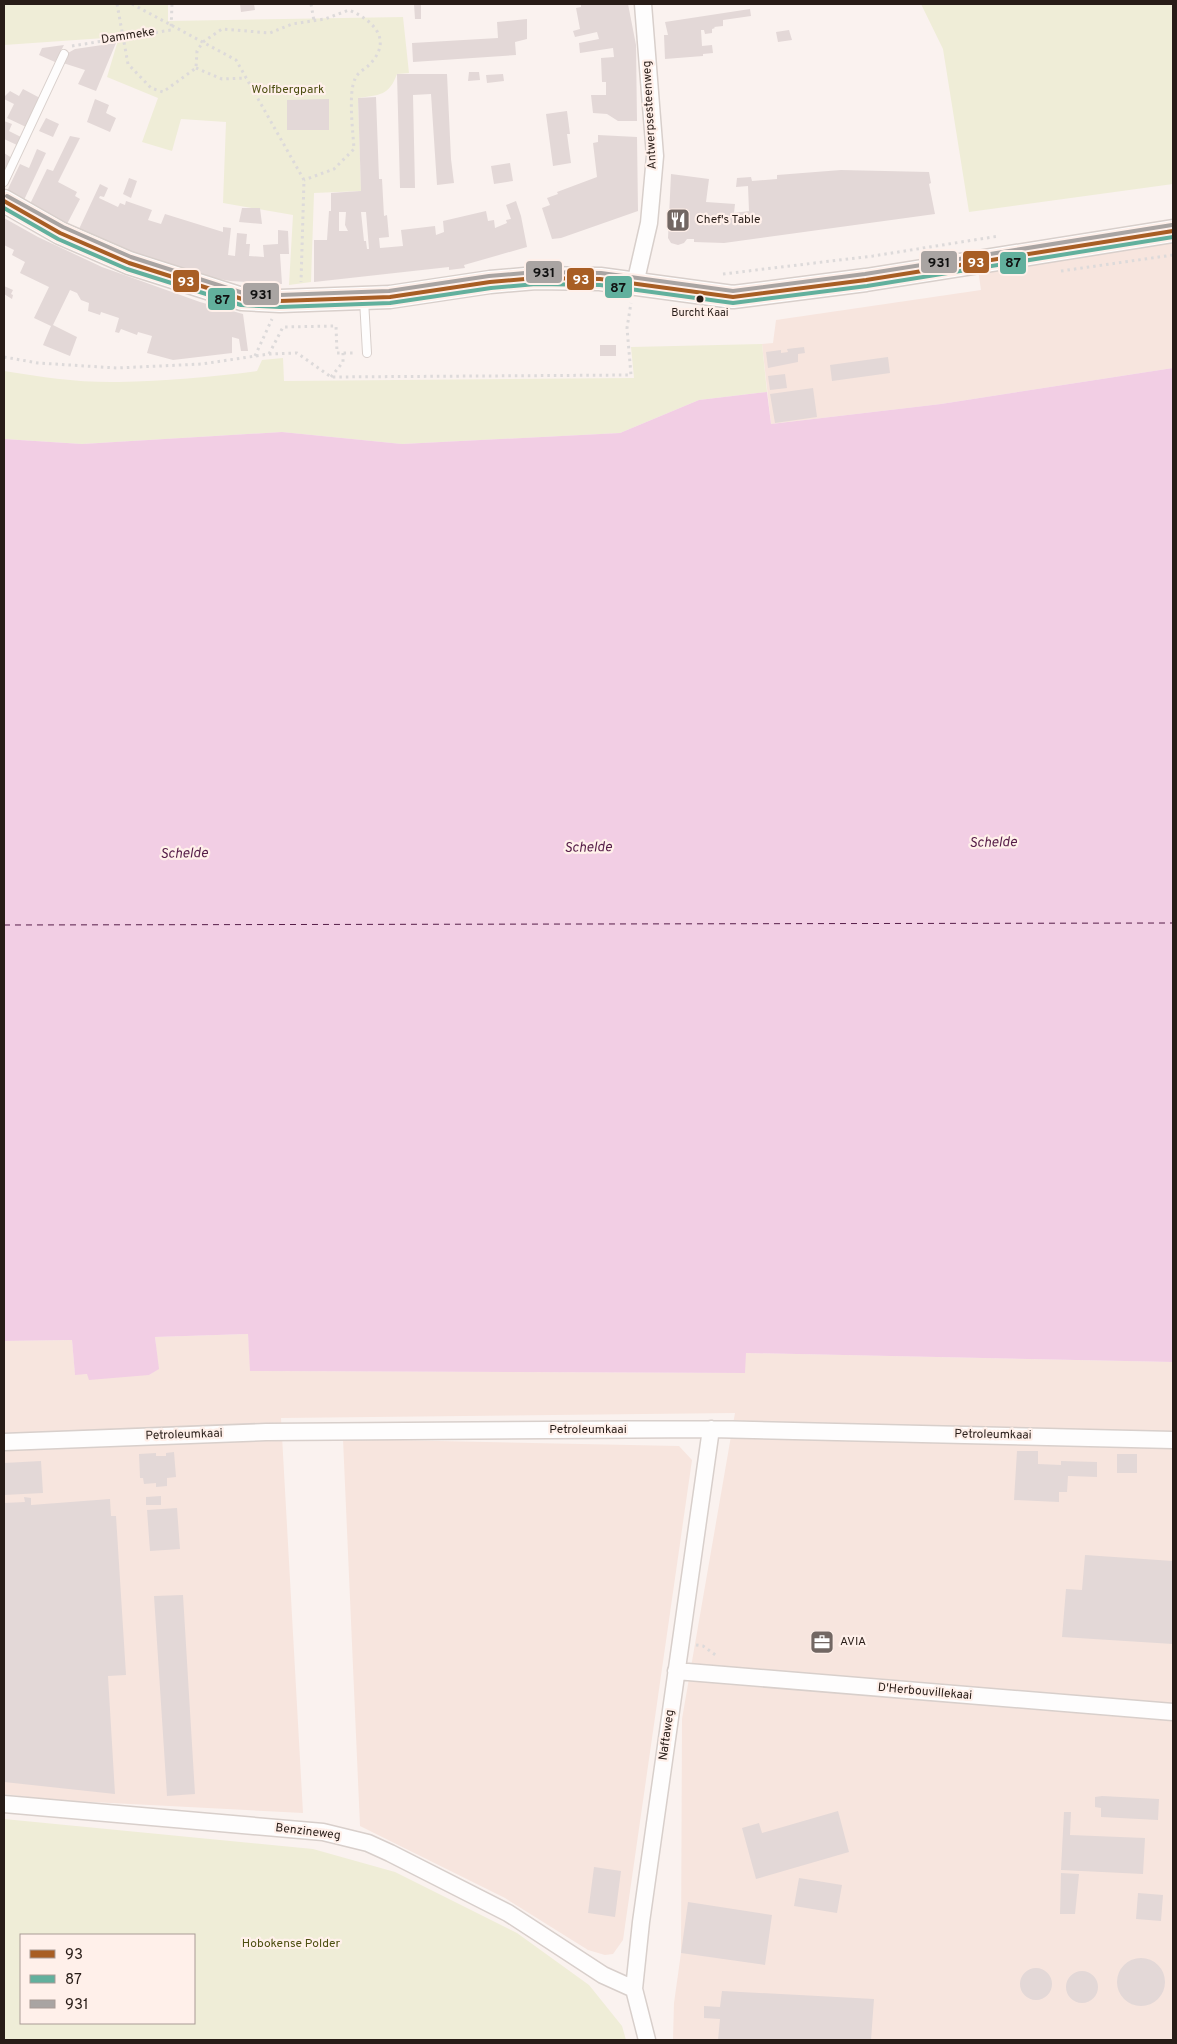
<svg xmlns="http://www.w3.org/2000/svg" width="1177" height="2044" viewBox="0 0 1177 2044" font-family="Overpass,sans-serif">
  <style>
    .built { fill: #f7e5de }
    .green { fill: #efedd7; fill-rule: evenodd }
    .water { fill: #f2cee4 }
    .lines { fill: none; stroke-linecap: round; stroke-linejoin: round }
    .ferry { stroke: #561d48; stroke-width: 1; stroke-dasharray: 6 5; stroke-linecap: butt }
    .building { fill: #e3d8d7; fill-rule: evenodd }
    .lane-casing { stroke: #d8cfcb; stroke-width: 10 }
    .street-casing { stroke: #d8cfcb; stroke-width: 19 }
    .secondary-casing { stroke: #d8cfcb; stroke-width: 25 }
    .path { stroke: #dddada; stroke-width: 3; stroke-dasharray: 2.5 4; stroke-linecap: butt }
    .lane { stroke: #fefdfd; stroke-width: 8 }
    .street { stroke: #fefdfd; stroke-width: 16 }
    .secondary { stroke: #fefdfd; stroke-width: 22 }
    .bus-1-casing { stroke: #fff0ea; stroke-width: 8 }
    .bus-2-casing { stroke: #fff0ea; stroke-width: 8 }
    .bus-3-casing { stroke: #fff0ea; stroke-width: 8 }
    .bus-1 { stroke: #a85e24; stroke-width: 4 }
    .bus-2 { stroke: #62b09d; stroke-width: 4 }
    .bus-3 { stroke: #a9a4a2; stroke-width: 4 }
    .bus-dot { fill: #281c17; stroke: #fff0ea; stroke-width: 2 }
    .labels { text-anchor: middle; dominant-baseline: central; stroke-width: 4.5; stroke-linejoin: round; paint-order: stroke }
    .bus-label { font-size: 11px; fill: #281c17; stroke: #fff0ea }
    .street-label { font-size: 12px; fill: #281c17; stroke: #fff0ea }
    .park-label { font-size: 12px; fill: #4d4f11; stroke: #fff0ea }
    .poi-label { font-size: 12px; fill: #281c17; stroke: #fff0ea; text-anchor: start }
    .water-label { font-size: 14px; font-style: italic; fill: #561d48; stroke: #fff0ea }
    .line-badge { stroke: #fff0ea; stroke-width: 2 }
    .badge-label { font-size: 14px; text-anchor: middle; font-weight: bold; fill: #fff }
    .pale-badge-label { font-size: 14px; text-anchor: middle; font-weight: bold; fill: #111 }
  </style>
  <rect width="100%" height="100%" fill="#faf2ef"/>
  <path class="built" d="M 1173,231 L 1173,368 L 941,404 L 771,424 L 762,344 L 773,343 L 776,320 L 981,290 L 977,262 Z
    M 248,1334 L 251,1371 L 745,1373 L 745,1353 L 1173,1362 L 1173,2040 L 673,2040 L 674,2003 L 681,1953 L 682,1719 L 735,1413 L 281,1418 L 303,1813 L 53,1800 L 4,1794 L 4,1341 L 72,1340 L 75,1374 L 149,1375 L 158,1369 L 155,1337 Z
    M 343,1439 L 679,1446 L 692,1460 L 623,1940 L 613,1954 L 605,1955 L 588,1950 L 505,1898 L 360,1826 Z"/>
  <path class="green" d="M 4,4 L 168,4 L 168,21 L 403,17 L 409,73 L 397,74 C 389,96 379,95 358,98 L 361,191 L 314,193 L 311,282 L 289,285 L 293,215 L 223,203 L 226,122 L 181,119 L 172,151 L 142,142 L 158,98 L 107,77 L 119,37 L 4,45 Z
    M 921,4 L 1173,4 L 1173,184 L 969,212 L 943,49 Z
    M 762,344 L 767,392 L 699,400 L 620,433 L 402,444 L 282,432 L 82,444 L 4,439 L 4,371 C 41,377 81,383 119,382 C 165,381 211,377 257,371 L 262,360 L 283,358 L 284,381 L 634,378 L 631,347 Z
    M 4,1819 L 313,1849 L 395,1872 L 517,1933 L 589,1985 L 622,2026 L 626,2040 L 4,2040 ZM 194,1935 L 194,2023 L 21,2023 L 21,1935 Z"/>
  <path class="water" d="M 1173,368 L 1173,1362 L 746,1353 L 745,1373 L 250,1371 L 248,1334 L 155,1337 L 159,1369 L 149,1375 L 89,1380 L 87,1374 L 75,1375 L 72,1340 L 4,1341 L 4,439 L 82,444 L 282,432 L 402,444 L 620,433 L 699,400 L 767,392 L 771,424 L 941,404 Z"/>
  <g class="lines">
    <path class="ferry" d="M 4,925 L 1173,923"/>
  </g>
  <path class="building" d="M 240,4 L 254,4 L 255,10 L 241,12 Z
    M 414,4 L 421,4 L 421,19 L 415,19 Z
    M 581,4 L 628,4 L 636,45 L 637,121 L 618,121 L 607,114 L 593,113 L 591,95 L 606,95 L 606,82 L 602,82 L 601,58 L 614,57 L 613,48 L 580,53 L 579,43 L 599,39 L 597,32 L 575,37 L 573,31 L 580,29 L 576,8 L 581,7 Z
    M 750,9 L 751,16 L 723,20 L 723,26 L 714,27 L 715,28 L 712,29 L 712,33 L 705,34 L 704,30 L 701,30 L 702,46 L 712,45 L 713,53 L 703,54 L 703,56 L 665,59 L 664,35 L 668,35 L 665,22 Z
    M 527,19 L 527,39 L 515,42 L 516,55 L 413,62 L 412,43 L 498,38 L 497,22 Z
    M 789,30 L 792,40 L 778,42 L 776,32 Z
    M 116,43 L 96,91 L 78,84 L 85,70 L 63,63 L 68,53 L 75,49 Z
    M 64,45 L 55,62 L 39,55 L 42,48 Z
    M 469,72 L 479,72 L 480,80 L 468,81 Z
    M 397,74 L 447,74 L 451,159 L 454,183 L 437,185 L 431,94 L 413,95 L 415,188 L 400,188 Z
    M 503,74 L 504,81 L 487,83 L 486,75 Z
    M 23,89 L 40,98 L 26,127 L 7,118 L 14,104 L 4,99 L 4,97 L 10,91 L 19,96 Z
    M 376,97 L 379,179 L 382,179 L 384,216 L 387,215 L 389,237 L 379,238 L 380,248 L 403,246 L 401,230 L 435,226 L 436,235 L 444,232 L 443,221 L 486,211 L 488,221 L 494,220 L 495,228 L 507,223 L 506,220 L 511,219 L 506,205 L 516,201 L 521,216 L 527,247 L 464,265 L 465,268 L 449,270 L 449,267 L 314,282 L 314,240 L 327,240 L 329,211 L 331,211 L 331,193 L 361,191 L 358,98 ZM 339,212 L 346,212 L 345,225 L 348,231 L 339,231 ZM 361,212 L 366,212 L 369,249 L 367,249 L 366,241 L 364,241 Z
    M 95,99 L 109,105 L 106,113 L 116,118 L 110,132 L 87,122 Z
    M 329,99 L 329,130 L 287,130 L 287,100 Z
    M 567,111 L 570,134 L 567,134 L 571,163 L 553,166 L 546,114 Z
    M 46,118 L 59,124 L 53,137 L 39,131 Z
    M 4,121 L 12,124 L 9,131 L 21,137 L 17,145 L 4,139 Z
    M 598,135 L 637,137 L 638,211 L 561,238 L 552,239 L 542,208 L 550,205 L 547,198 L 558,194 L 557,192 L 597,177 L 593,143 L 598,142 Z
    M 70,136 L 80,138 L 58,182 L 77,192 L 75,196 L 80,199 L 67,224 L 30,204 L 47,169 L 53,171 Z
    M 37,149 L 46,153 L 24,200 L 7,191 L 20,164 L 29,168 Z
    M 4,153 L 12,158 L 4,173 Z
    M 510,163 L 513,181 L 494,184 L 491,166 Z
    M 841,170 L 929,172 L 931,183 L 929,184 L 935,214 L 724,243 L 694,242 L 694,239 L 687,239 L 684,243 L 678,245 L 671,243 L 668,238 L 671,174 L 709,179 L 706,202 L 735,204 L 734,213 L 749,211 L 748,186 L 736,187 L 737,178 L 751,177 L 752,181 L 777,179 L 777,175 Z
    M 129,178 L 137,181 L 131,198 L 123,194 Z
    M 100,184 L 108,188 L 104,197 L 100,196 L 99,198 L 118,207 L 120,203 L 125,205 L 126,201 L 152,210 L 148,220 L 161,224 L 165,214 L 223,232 L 223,227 L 231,228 L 228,255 L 235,256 L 237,233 L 247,234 L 246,244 L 250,244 L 249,256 L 264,257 L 263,245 L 278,244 L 278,230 L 288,231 L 289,254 L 280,254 L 282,284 L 230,281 L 214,278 L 142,256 L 104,242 L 79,229 Z
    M 242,208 L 260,208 L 262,224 L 239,222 Z
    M 4,218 L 38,237 L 102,267 L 200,302 L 243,314 L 248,351 L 241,351 L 239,339 L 232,337 L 232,353 L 173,360 L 147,353 L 152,336 L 138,332 L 137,335 L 121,329 L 119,333 L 115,332 L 119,318 L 101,312 L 100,315 L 88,311 L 89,303 L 81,300 L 77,293 L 70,290 L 53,325 L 77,337 L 70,356 L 43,345 L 51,326 L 34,318 L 49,287 L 20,273 L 25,262 L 12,255 L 14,250 L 4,245 Z
    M 4,286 L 13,290 L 11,294 L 13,295 L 12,299 L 4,294 Z
    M 600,345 L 616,345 L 616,356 L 600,356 Z
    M 804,347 L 805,353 L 798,354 L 798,362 L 768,368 L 766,352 L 781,350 L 781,353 L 788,352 L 787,349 Z
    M 888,357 L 890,373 L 832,381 L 830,365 Z
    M 785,374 L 787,388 L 770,390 L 768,376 Z
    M 813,388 L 817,417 L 775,423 L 770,394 Z
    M 1017,1451 L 1038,1451 L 1038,1464 L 1061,1465 L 1061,1461 L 1097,1462 L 1097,1477 L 1068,1476 L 1067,1492 L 1059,1492 L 1059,1502 L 1014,1500 Z
    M 174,1452 L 176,1477 L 167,1478 L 167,1486 L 156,1487 L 156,1483 L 144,1484 L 143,1478 L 140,1478 L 139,1454 L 156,1453 L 156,1456 L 166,1456 L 166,1453 Z
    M 1117,1454 L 1137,1454 L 1137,1473 L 1117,1473 Z
    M 41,1461 L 43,1493 L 4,1495 L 4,1463 Z
    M 161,1496 L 161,1505 L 146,1505 L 146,1497 Z
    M 24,1497 L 31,1498 L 31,1505 L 110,1499 L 111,1516 L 116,1516 L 126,1675 L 108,1676 L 115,1794 L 4,1782 L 4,1503 L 25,1502 Z
    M 177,1508 L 180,1549 L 150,1551 L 147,1510 Z
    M 1085,1555 L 1173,1561 L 1173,1644 L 1062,1637 L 1066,1589 L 1082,1590 Z
    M 183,1595 L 195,1794 L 167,1796 L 154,1596 Z
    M 1102,1796 L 1159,1799 L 1158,1820 L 1101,1817 L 1101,1808 L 1095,1807 L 1095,1797 Z
    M 838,1811 L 849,1852 L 756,1879 L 742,1828 L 759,1823 L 762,1833 Z
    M 1064,1812 L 1071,1812 L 1070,1835 L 1145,1838 L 1143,1874 L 1061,1870 Z
    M 594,1867 L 621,1871 L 615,1917 L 588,1913 Z
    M 1061,1873 L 1079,1874 L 1075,1914 L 1060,1914 Z
    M 799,1878 L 842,1885 L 837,1913 L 794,1906 Z
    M 1138,1893 L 1163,1895 L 1161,1921 L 1136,1919 Z
    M 688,1902 L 772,1915 L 765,1965 L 681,1953 Z
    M1117 1982a24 24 0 1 1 48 0a24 24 0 1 1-48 0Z
    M1020 1984a16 16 0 1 1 32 0a16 16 0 1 1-32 0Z
    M1066 1987a16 16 0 1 1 32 0a16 16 0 1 1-32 0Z
    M 722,1991 L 874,1999 L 871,2040 L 718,2040 L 720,2019 L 704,2018 L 704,2006 L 720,2007 Z"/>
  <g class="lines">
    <g class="lane-casing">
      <path id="lane" d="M 4,182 L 64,54
        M 364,300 L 367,353"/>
    </g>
    <g class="street-casing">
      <path id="street" d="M 635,284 L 649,223 L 655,156 L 643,4
        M 4,1442 L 266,1432 L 711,1429 L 1173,1440
        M 676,1671 L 1173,1712
        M 4,1804 L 323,1832 L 368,1843 L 390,1853 L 508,1913 L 603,1975 L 634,1989
        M 647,2040 L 634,1989 L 641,1922 L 711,1429"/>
    </g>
    <g class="secondary-casing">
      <path id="secondary" d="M 4,201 L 60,233 L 129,263 L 242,299 L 280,301 L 390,297 L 490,282 L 536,278 L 600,279 L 733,297 L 866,280 L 1173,231"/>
    </g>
    <path class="path" d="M 117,4 L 128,64 L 151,88 L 163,92 L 196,68 L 197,51 L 203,42 L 222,29 L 270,33 L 292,24 L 325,19 L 349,10 C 375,21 393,41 369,65 C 365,69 357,73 355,79 C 348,93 353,132 354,149 L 334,169 L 304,180
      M 132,4 L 236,60 L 304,180 L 301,282
      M 311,4 L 314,21
      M 72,46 L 171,30 L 172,4
      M 196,68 L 222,79 L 246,78
      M 1061,271 L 1173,255
      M 723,274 L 873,256 L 999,236
      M 269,354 L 283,327 L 336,326 L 337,353 L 355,353
      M 255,356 L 272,319
      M 4,357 L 38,363 L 117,368 L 202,364 L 269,354 L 297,353 L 331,377 L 631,375 L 627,328 L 631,303
      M 331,377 L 343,362 L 343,353
      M 696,1645 L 703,1646 L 717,1656"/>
    <use href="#lane" class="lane"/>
    <use href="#street" class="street"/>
    <use href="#secondary" class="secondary"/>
    <g class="bus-1-casing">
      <path id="bus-1" d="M 4,201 L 60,233 L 129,263 L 242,299 L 280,301 L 390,297 L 490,282 L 536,278 L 600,279 L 733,297 L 866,280 L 1173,231"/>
    </g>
    <g class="bus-2-casing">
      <path id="bus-2" d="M 4,208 L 58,239 L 127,269 L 241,305 L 280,307 L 390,303 L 491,288 L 536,284 L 600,285 L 733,303 L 867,286 L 1173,237"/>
    </g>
    <g class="bus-3-casing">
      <path id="bus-3" d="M 7,196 L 63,227 L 131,257 L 243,293 L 280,295 L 389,291 L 489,276 L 536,272 L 601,273 L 733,291 L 865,274 L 1172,225"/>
    </g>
    <use href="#bus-1" class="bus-1"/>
    <use href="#bus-2" class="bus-2"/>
    <use href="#bus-3" class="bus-3"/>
  </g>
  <defs>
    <g id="restaurant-square" transform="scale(1.25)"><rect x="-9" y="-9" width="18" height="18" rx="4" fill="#726763" stroke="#fff0ea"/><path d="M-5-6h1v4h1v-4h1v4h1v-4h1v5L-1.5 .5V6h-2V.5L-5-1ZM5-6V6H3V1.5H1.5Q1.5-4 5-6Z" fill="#fff"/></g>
    <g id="office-square" transform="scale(1.25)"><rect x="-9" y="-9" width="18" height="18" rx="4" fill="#726763" stroke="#fff0ea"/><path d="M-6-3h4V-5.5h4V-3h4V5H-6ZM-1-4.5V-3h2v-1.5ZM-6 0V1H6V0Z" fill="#fff"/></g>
  </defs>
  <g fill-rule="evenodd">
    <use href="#restaurant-square" x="678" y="220"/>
    <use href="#office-square" x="822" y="1642"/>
  </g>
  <circle class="bus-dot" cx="700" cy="299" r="4.5"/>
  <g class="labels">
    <g class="bus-label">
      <text x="700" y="313">Burcht Kaai</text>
    </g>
    <g class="street-label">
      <text transform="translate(128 36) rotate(-9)">Dammeke</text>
      <text transform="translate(650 115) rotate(-93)">Antwerpsesteenweg</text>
      <text x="588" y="1430">Petroleumkaai</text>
      <text transform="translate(184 1435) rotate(-2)">Petroleumkaai</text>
      <text transform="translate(993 1435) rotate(1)">Petroleumkaai</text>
      <text transform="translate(925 1692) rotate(5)">D'Herbouvillekaai</text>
      <text transform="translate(667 1735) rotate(-82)">Naftaweg</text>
      <text transform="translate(308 1832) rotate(7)">Benzineweg</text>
    </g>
    <g class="park-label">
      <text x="288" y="90">Wolfbergpark</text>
      <text x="291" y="1944">Hobokense Polder</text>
    </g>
    <g class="poi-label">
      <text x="696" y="220">Chef's Table</text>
      <text x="840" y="1642">AVIA</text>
    </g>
    <g class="water-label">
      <text transform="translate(993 843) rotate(-1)">Schelde</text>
      <text transform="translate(588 848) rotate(-1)">Schelde</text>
      <text transform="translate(184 854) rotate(-1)">Schelde</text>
    </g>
  </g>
  <g class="line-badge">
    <rect x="920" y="250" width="38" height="24" rx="5" fill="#a9a4a2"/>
    <rect x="962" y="250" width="28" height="24" rx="5" fill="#a85e24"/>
    <rect x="999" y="251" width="28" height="24" rx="5" fill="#62b09d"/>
    <rect x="525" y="260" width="38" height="24" rx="5" fill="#a9a4a2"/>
    <rect x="566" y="267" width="29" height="24" rx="5" fill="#a85e24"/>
    <rect x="172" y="269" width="28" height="24" rx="5" fill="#a85e24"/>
    <rect x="604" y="275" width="29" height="24" rx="5" fill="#62b09d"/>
    <rect x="242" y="282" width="38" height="24" rx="5" fill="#a9a4a2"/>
    <rect x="207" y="287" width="29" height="24" rx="5" fill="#62b09d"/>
  </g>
  <g class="badge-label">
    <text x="976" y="267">93</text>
    <text x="581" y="284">93</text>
    <text x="186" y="286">93</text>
  </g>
  <g class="pale-badge-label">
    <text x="939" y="267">931</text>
    <text x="1013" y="267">87</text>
    <text x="544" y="277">931</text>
    <text x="618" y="292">87</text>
    <text x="261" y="299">931</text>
    <text x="222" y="304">87</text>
  </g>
  <rect width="1177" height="2044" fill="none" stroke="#281c17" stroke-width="10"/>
  <rect x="20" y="1934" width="175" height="90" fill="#fff0ea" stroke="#a99b96"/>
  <rect x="30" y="1950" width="25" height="8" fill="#a85e24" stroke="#a99b96"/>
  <text x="65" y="1959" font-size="15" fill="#281c17">93</text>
  <rect x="30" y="1975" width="25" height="8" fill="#62b09d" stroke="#a99b96"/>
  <text x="65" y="1984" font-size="15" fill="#281c17">87</text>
  <rect x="30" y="2000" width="25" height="8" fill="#a9a4a2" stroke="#a99b96"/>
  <text x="65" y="2009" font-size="15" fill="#281c17">931</text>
</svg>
